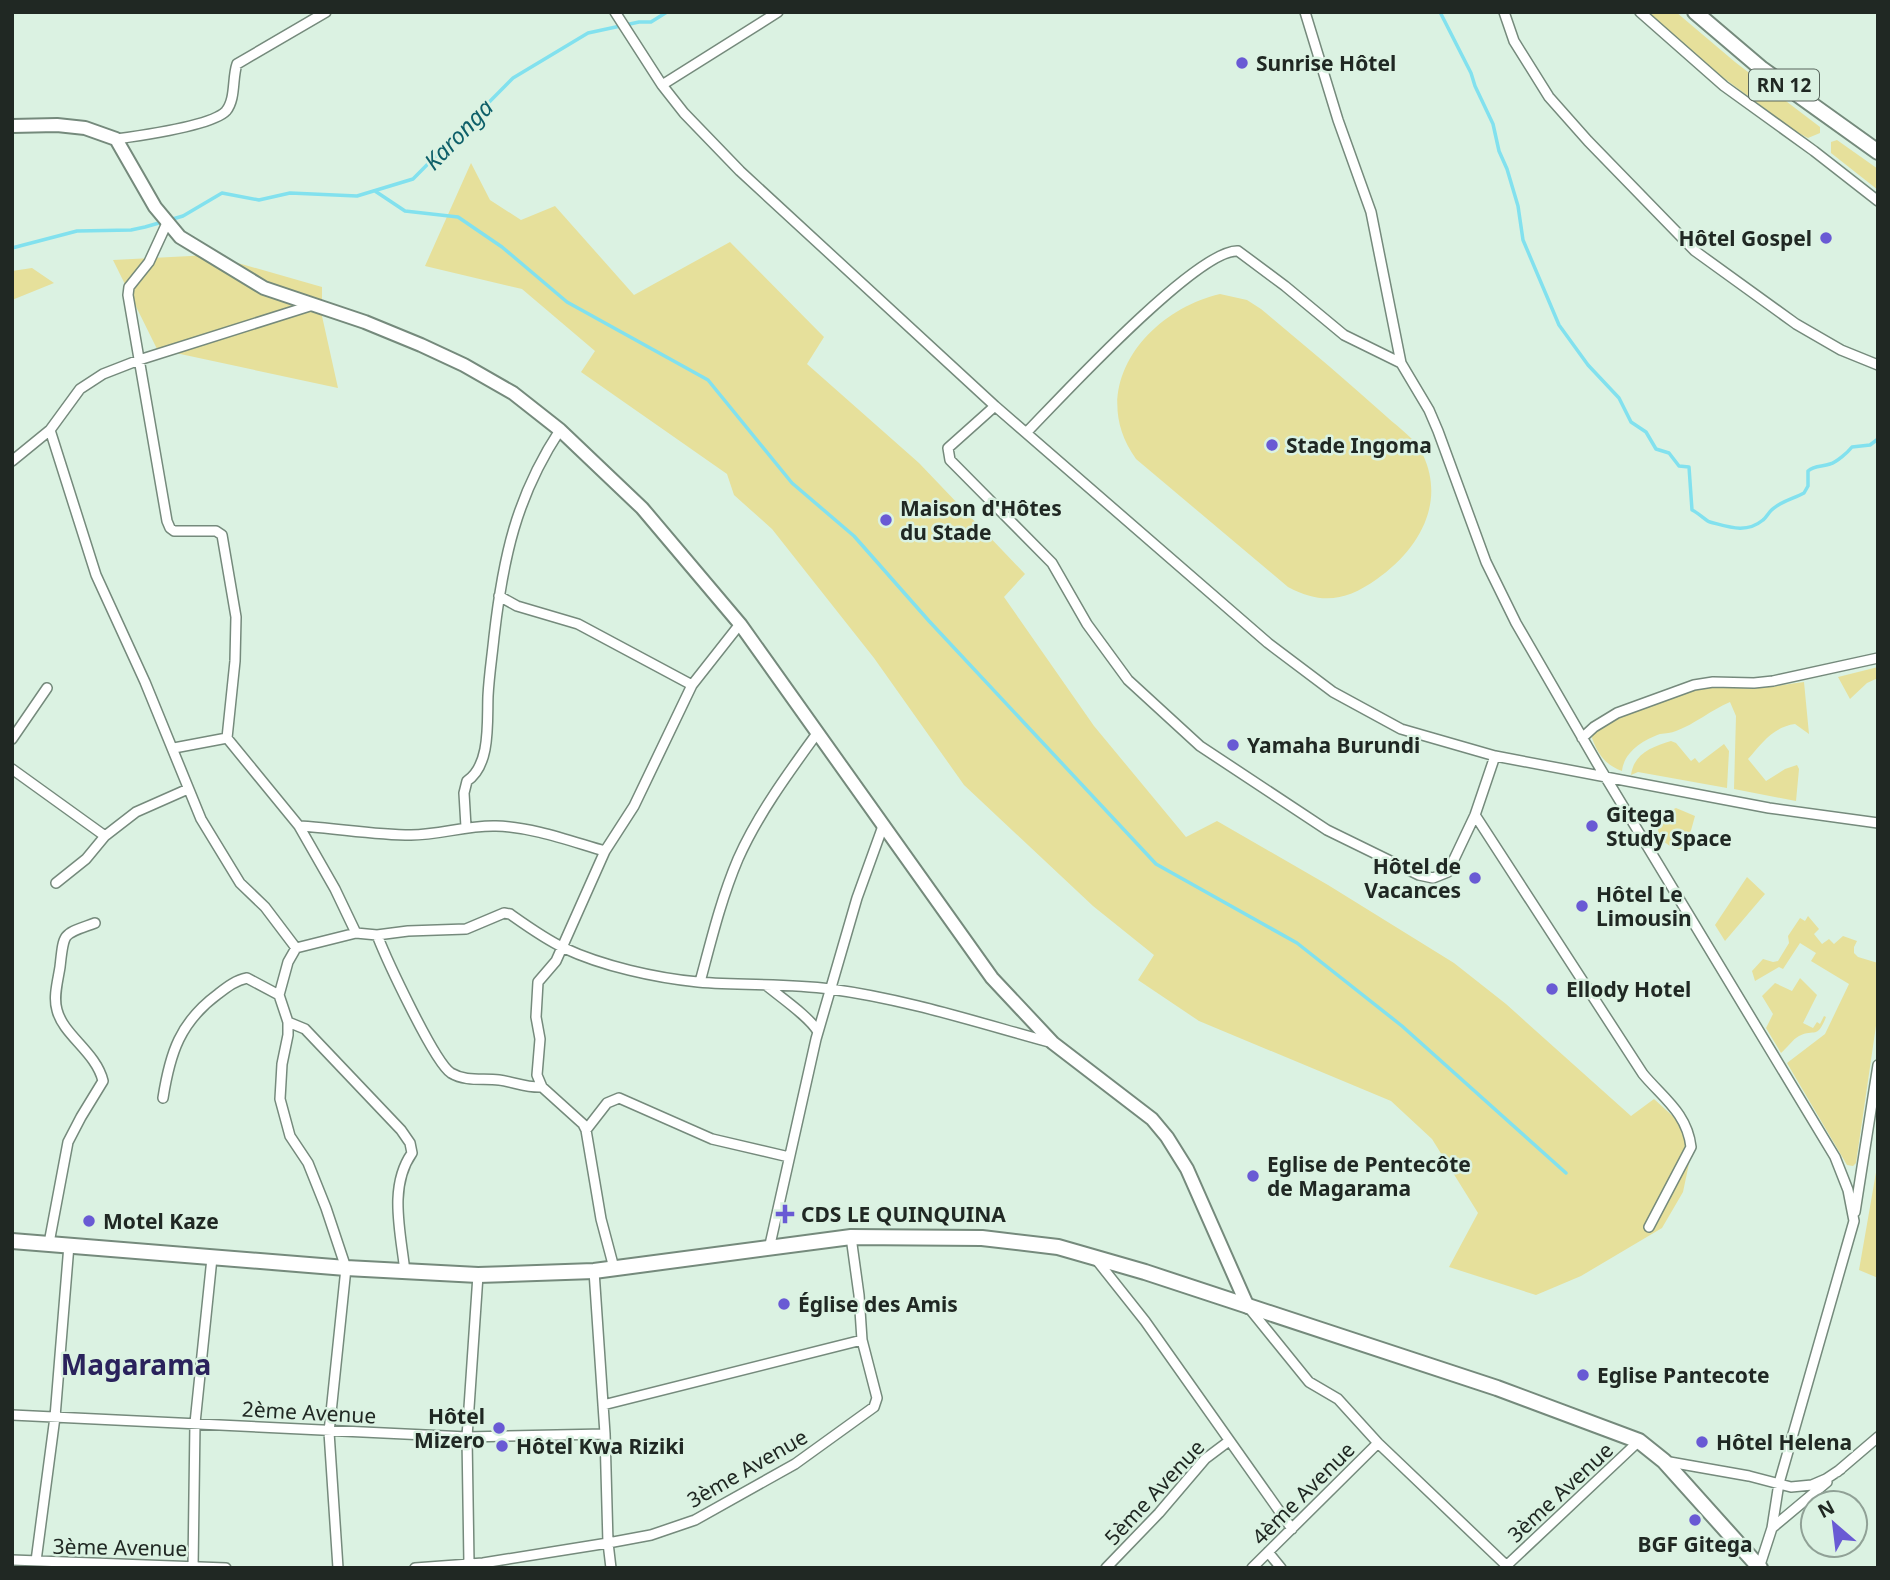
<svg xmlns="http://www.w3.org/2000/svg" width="1890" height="1580" viewBox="0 0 1890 1580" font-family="'Noto Sans',sans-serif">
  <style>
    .green { fill: #e6e09b }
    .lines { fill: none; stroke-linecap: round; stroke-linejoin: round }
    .stream { stroke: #82e1ee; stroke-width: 3.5 }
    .street-casing { stroke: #758a7c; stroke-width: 12 }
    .secondary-casing { stroke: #758a7c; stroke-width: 16 }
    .primary-casing { stroke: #758a7c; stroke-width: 18 }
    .street { stroke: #fff; stroke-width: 9 }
    .secondary { stroke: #fff; stroke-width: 12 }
    .primary { stroke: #fff; stroke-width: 14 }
    .poi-dot { fill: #695ad4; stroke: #dbf2e2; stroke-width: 2.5 }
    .labels { text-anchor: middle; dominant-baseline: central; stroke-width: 5; stroke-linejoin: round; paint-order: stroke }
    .shield { fill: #dbf2e2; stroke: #58655c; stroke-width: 2 }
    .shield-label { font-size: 19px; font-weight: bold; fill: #202823 }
    .poi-label { font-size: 21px; font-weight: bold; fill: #202823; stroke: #dbf2e2; text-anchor: start }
    .street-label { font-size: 21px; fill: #202823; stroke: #dbf2e2 }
    .water-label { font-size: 23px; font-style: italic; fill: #0d5f69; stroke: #dbf2e2 }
    .district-label { font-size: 28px; font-weight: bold; fill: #2a225c; stroke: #dbf2e2 }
  </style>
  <rect width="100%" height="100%" fill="#dbf2e2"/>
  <path class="green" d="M 1648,12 L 1676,12 L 1735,62 L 1820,127 L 1820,133 L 1808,138 L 1795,131 L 1721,76 Z
    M 1837,140 L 1878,169 L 1878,190 L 1831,153 L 1831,142 Z
    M 471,163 L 490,200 L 521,220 L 555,206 L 634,295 L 730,242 L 824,337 L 807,364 L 919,463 L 1025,574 L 1004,597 L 1094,726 L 1186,837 L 1217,821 L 1328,885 L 1454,963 L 1506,1004 L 1631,1116 L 1654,1099 L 1677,1120 L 1691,1154 L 1683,1192 L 1662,1228 L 1581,1276 L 1536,1295 L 1449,1267 L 1478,1213 L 1432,1139 L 1391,1101 L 1199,1021 L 1138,980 L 1154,955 L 1093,906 L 964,785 L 874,658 L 772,529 L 734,495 L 727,474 L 581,372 L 595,351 L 522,289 L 425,266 Z
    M 210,255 L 322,287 L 322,316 L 338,388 L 157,349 L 113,260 Z
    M 32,268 L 54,283 L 12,300 L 12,271 Z
    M 1220,294 L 1247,300 L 1261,309 C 1303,344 1346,380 1387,417 C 1399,428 1416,439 1423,455 C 1446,504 1418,550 1377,579 C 1346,601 1322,605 1288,587 L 1136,459 C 1085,388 1147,311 1220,294 Z
    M 1878,667 L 1878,678 L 1867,683 L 1850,699 L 1838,677 Z
    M 1804,682 L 1809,734 L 1795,724 C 1773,727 1762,743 1748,759 L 1766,781 L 1785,769 L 1797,765 L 1799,769 L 1796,801 L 1734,789 L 1736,716 L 1730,702 C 1711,710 1695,724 1676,731 C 1671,733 1666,733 1660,734 C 1643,740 1624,752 1622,771 C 1606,765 1598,755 1592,738 C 1597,716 1684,690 1707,688 C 1723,686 1739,689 1756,688 C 1772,687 1788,684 1804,682 Z
    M 1671,741 L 1676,743 L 1691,761 L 1695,758 L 1699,763 L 1724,744 L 1729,751 L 1727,788 L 1638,772 L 1631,775 C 1634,753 1652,747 1671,741 Z
    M 1676,808 L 1695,816 L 1690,834 L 1692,846 C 1680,854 1658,844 1658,828 C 1658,821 1660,824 1664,819 C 1669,814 1668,811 1676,808 Z
    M 1747,877 L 1765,894 L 1725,941 L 1715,925 Z
    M 1808,916 L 1819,929 L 1814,934 L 1822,944 L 1829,939 L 1834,944 L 1843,936 L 1857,941 L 1854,947 L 1854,953 L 1858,957 L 1878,963 L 1878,1012 L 1856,1163 L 1853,1166 L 1847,1165 L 1787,1063 L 1825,1034 L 1849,984 L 1811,961 L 1816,953 L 1800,943 L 1783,969 L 1779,967 L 1755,981 L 1752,971 L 1763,959 L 1773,962 L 1778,961 L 1789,943 L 1788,936 L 1800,918 L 1805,921 Z
    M 1800,978 L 1817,995 L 1803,1023 L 1813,1028 L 1817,1022 L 1820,1024 L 1824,1016 L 1826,1017 C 1817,1040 1815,1028 1799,1036 C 1793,1039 1786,1049 1781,1053 L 1766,1028 L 1773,1014 L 1762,996 L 1775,983 L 1792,991 Z
    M 1878,1161 L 1878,1278 L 1859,1270 Z"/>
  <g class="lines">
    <path class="stream" d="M 1440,12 L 1471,73 L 1475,86 L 1493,124 L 1499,151 L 1507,169 L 1518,206 L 1523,240 L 1559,325 L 1588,365 L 1619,398 L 1631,422 L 1646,432 L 1656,449 L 1669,453 L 1679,466 L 1689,467 L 1692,510 C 1699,513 1706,521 1710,522 C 1729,527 1746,534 1763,520 C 1767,517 1769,511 1774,508 C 1782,501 1795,498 1804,493 L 1808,486 L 1808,471 C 1815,465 1822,467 1830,464 C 1837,462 1848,452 1852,447 L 1870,445 L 1878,439
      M 375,191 L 405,211 L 458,217 L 502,247 L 567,302 L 708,380 L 792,483 L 854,536 L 929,621 L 1156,864 L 1297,943 L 1402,1026 L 1566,1173
      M 12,248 L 77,231 L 131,230 L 145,227 L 183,216 L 222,193 L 259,200 L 290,193 L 357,196 L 413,179 L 513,78 L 588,33 L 639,22 L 651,22 L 667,12"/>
    <g class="street-casing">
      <path id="street" d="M 615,12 L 662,85 L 684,113 L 740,171 L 995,406 L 1268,643 L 1333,692 L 1401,729 L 1495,756 L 1769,808 L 1878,823
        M 1305,12 L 1338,120 L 1371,212 L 1401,363 L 1429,410 L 1438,431 L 1486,562 L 1516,623 L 1597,763 L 1835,1157 L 1848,1190 L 1854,1221 L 1779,1483 L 1772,1528
        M 1504,12 L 1514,41 L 1549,97 L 1588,141 L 1695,251 L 1796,324 L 1841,350 L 1878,365
        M 1640,12 L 1724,86 L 1814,151 L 1878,201
        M 662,85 L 778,12
        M 116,139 C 138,136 212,126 226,111 C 236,99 232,78 237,64 L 326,12
        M 167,223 L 149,262 L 129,287 L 128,295 L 167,521 L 170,528 L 174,531 L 216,531 L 222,535 L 236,617 L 235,661 L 227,738 L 299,826 L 335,889 L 356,933
        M 995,406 L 948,448 L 950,460 L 1052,563 L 1087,624 L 1128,680 L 1200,746 L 1327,830 L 1419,875 L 1433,878 L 1448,872 L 1475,815 L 1495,756
        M 50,430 L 96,575 L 145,682 L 201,819 L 240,883 L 265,907 L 296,948 L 356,933 L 377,935 L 408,931 L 466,929 L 504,913 L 510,914 C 527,926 545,939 564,948 C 602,966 656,978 698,982 C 742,986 786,983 830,989 C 906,999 979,1023 1053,1043
        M 1027,432 C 1059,399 1198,248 1238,251 L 1285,286 L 1344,335 L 1401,363
        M 12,461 L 50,430 L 80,389 L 103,374 L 139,360 L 313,305
        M 499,596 L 517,606 L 578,624 L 692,685
        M 1582,738 L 1594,727 L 1617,713 L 1694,685 L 1713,682 L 1754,683 L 1773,681 L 1878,658
        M 12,739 L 47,688
        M 174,748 L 227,738
        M 12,769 L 105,836
        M 1475,815 L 1643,1074 C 1663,1098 1687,1113 1691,1147 L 1649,1227
        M 299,826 C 336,828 374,835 411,835 C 440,835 467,825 496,826 C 533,827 570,841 605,851
        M 466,827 L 464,793 L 467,781 C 491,765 487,722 488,696 C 489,676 492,657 494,637 C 503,558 516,497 560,430
        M 56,883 L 86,859 L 105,836 L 136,812 L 188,789
        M 377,935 C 386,958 434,1062 451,1073 C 466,1082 483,1078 499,1080 C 514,1082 527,1088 542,1087 L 537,1075 L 540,1039 L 536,1017 L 538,982 L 556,961 L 605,851 L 634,806 L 692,685 L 740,624
        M 296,948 L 288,962 L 279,995 L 288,1022 L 305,1029 L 401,1130 L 410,1143 L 412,1153 C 388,1187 401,1233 405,1272
        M 700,982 C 711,941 721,899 738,859 C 758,814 789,772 818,732
        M 766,985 C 780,997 810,1017 818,1032
        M 288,1022 L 288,1035 L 282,1064 L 280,1099 L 290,1136 L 308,1163 L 326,1208 L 346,1268 L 329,1432 L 338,1568
        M 542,1087 L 583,1124 L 586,1130 L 601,1219 L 614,1268
        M 163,1098 C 170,1053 180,1022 218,994 C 227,987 236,980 247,978 L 279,995
        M 586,1130 L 607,1103 L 619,1098 L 712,1139 L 789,1157
        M 1855,1212 L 1878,1065
        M 49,1243 L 68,1142 L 81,1117 L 103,1081 C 96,1052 63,1035 57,1010 C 53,997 58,980 60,967 C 64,931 62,935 95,923
        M 769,1249 L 816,1039 L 857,898 L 883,826
        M 1095,1258 L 1145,1321 L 1292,1529
        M 594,1271 L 605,1434 L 608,1543 L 611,1568
        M 1249,1308 L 1309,1382 L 1338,1399 L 1378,1443 L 1509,1568
        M 603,1405 L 862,1340
        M 12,1415 L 467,1437 L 605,1434
        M 1664,1461 L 1749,1476 L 1791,1487 L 1812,1485 L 1826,1479 L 1841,1469
        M 1837,1472 L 1878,1437
        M 1268,1552 L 1281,1568
        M 12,1560 L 226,1568
        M 36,1561 L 55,1417 L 69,1245
        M 469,1563 L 467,1437 L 478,1275
        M 193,1568 L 195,1423 L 212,1258
        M 415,1568 L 483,1563 L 608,1543 L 651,1535 L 695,1520 L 795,1464 L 874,1407 L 877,1398 L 862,1340 L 859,1295 L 851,1237
        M 1106,1568 L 1159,1513 L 1205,1459 L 1229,1441
        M 1252,1568 L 1378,1443
        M 1504,1568 L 1639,1441
        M 1759,1568 L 1772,1528 L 1827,1482"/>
    </g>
    <g class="secondary-casing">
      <path id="secondary" d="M 12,126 L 57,125 L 85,128 L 116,139 L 155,207 L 180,237 L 264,288 L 365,322 L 421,345 L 464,365 L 513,393 L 560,430 L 642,508 L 740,624 L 992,978 L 1053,1043 L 1152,1119 L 1167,1137 L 1187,1169 L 1248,1307"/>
    </g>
    <g class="primary-casing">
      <path id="primary" d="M 1695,12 L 1762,69 L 1878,152
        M 12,1241 L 346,1268 L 478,1275 L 594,1271 L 851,1237 L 982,1238 L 1058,1247 L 1145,1272 L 1497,1388 L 1639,1441 L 1664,1461 L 1760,1568"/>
    </g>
    <use href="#street" class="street"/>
    <use href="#secondary" class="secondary"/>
    <use href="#primary" class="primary"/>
  </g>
  <g class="poi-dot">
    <circle cx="1242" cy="63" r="7"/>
    <circle cx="1826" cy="238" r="7"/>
    <circle cx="1272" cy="445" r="7"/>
    <circle cx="886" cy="520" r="7"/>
    <circle cx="1233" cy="745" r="7"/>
    <circle cx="1592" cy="826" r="7"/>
    <circle cx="1475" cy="878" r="7"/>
    <circle cx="1582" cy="906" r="7"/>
    <circle cx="1552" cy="989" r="7"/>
    <circle cx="1253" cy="1176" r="7"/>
    <path d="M781.5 1203.5h7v7h7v7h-7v7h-7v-7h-7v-7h7z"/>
    <circle cx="89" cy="1221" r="7"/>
    <circle cx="784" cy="1304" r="7"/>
    <circle cx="1583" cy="1375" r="7"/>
    <circle cx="499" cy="1428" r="7"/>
    <circle cx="1702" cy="1442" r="7"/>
    <circle cx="502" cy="1446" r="7"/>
    <circle cx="1695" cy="1520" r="7"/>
  </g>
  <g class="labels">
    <rect class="shield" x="1749" y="69.5" width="70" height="31" rx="5"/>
    <g class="shield-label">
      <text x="1784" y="85">RN 12</text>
    </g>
    <g class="poi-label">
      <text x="1256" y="63">Sunrise Hôtel</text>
      <text x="1812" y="238" text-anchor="end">Hôtel Gospel</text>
      <text x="1286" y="445">Stade Ingoma</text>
      <text x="900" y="508">Maison d'Hôtes<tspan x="900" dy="24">du Stade</tspan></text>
      <text x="1247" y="745">Yamaha Burundi</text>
      <text x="1606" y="814">Gitega<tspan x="1606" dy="24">Study Space</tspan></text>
      <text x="1461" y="866" text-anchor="end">Hôtel de<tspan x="1461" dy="24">Vacances</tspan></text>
      <text x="1596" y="894">Hôtel Le<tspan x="1596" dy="24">Limousin</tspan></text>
      <text x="1566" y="989">Ellody Hotel</text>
      <text x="1267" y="1164">Eglise de Pentecôte<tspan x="1267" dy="24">de Magarama</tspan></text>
      <text x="801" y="1214">CDS LE QUINQUINA</text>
      <text x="103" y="1221">Motel Kaze</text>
      <text x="798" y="1304">Église des Amis</text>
      <text x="1597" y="1375">Eglise Pantecote</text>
      <text x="485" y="1416" text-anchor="end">Hôtel<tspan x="485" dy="24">Mizero</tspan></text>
      <text x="1716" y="1442">Hôtel Helena</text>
      <text x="516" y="1446">Hôtel Kwa Riziki</text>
      <text x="1695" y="1544" text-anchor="middle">BGF Gitega</text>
    </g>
    <g class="street-label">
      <text transform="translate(309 1412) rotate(3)">2ème Avenue</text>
      <text transform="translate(747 1468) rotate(-30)">3ème Avenue</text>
      <text transform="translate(1154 1492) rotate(-47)">5ème Avenue</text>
      <text transform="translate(1560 1492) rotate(-43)">3ème Avenue</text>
      <text transform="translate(1303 1493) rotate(-45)">4ème Avenue</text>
      <text transform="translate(120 1547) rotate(1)">3ème Avenue</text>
    </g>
    <g class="water-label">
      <text transform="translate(458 134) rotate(-46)">Karonga</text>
    </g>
    <g class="district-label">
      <text x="136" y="1364">Magarama</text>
    </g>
  </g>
  <rect width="1890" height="1580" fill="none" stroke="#202823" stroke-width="28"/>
  <g transform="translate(1834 1524) rotate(332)"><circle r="33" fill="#dbf2e2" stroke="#90a196" stroke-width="2"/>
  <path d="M0-5L12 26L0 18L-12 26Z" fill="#695ad4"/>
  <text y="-10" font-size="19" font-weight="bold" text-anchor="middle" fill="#202823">N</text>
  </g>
</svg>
